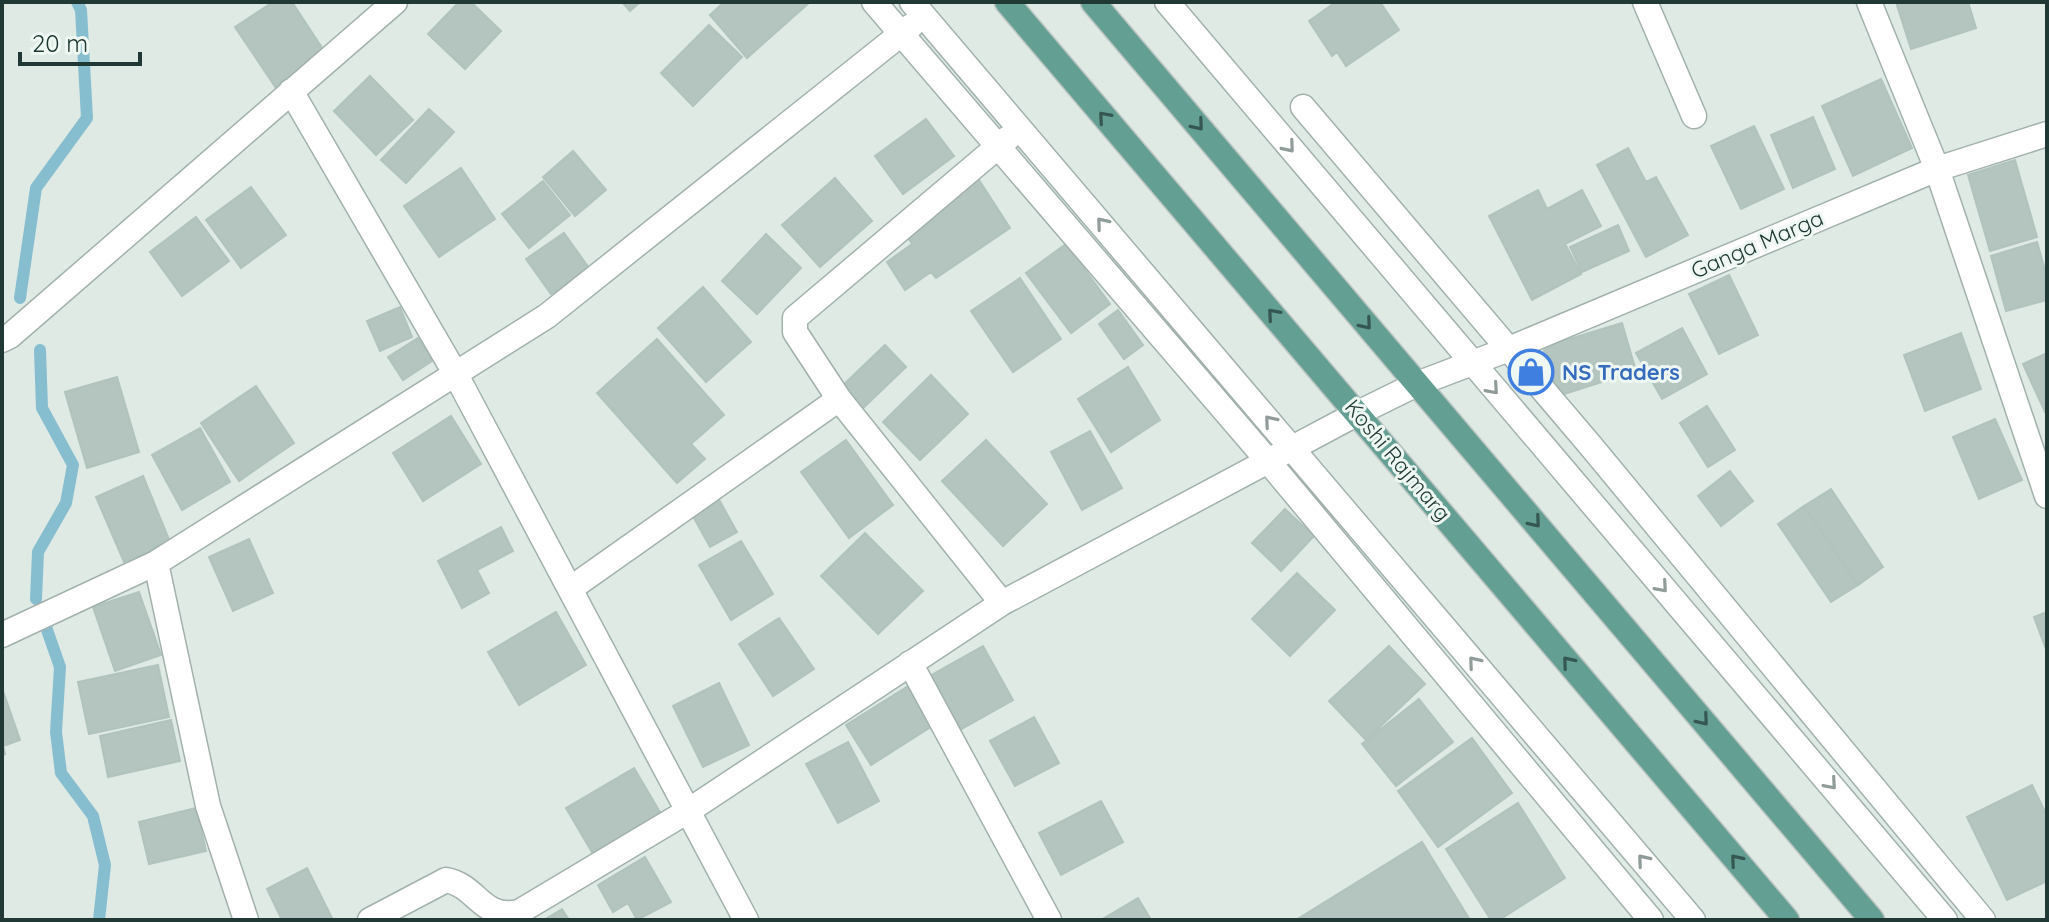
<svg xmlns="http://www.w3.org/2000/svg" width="2049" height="922" viewBox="0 0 2049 922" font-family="Quicksand,sans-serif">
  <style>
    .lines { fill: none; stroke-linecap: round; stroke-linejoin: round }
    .stream { stroke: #87becf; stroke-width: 12 }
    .building { fill: #b4c4bf; stroke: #b1c3bd; stroke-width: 2 }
    .minor-casing { stroke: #a2b1ac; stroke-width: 27 }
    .major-casing { stroke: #bcc4c2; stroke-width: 27 }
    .minor { stroke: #fff; stroke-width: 24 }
    .major { stroke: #649f94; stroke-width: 24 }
    .oneway { stroke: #345851 }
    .oneway2 { stroke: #909c9a }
    .labels { text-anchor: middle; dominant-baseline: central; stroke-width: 6; stroke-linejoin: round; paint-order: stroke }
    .street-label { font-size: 22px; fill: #203934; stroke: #eff7f3 }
    .shop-label { font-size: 22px; font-weight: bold; fill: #366cbe; stroke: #eff7f3; text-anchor: start }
  </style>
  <rect width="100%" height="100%" fill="#dfeae5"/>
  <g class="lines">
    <path class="stream" d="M 20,298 L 36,188 L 87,118 L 81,10 L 77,2
      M 36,599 L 38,552 L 66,503 L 73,465 L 42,408 L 40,350
      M 46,627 L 60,667 L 56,732 L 61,773 L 93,816 L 105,865 L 99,920"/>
  </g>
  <path class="building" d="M 273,2 L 292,2 L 328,57 L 278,91 L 235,27 Z
    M 459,2 L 471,2 L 501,31 L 465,69 L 428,34 Z
    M 622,2 L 640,2 L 630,11 Z
    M 724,2 L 810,2 L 747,58 L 710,15 Z
    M 1336,2 L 1380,2 L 1399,30 L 1346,66 L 1337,52 L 1332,56 L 1309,21 Z
    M 1896,2 L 1968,2 L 1976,28 L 1911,49 Z
    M 709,25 L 742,57 L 693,106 L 661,73 Z
    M 370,76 L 413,120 L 376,155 L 334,111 Z
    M 1881,79 L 1912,148 L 1853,176 L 1822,106 Z
    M 429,109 L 454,132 L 406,183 L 381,160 Z
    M 1813,117 L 1835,169 L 1793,188 L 1771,135 Z
    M 926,119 L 954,156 L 903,194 L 875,156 Z
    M 1754,126 L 1784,189 L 1741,209 L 1711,146 Z
    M 1628,148 L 1646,182 L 1656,177 L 1688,235 L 1646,257 L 1597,165 Z
    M 573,151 L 606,190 L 575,216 L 543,177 Z
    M 2015,160 L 2037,237 L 1990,251 L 1968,175 Z
    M 461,168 L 495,219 L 439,257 L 404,206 Z
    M 835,178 L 872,221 L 820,267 L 782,225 Z
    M 979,180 L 1010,228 L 936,278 L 931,272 L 905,290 L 887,262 L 912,244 L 904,231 Z
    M 543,181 L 570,215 L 529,248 L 502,214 Z
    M 251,187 L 286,235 L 241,268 L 206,220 Z
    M 1538,190 L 1547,209 L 1582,190 L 1601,226 L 1565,244 L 1581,274 L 1532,300 L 1489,216 Z
    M 196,217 L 229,261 L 182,296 L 150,252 Z
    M 1618,225 L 1629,251 L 1582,272 L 1570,247 Z
    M 564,233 L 589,268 L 551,294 L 526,259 Z
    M 766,234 L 801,268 L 757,314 L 722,281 Z
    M 2037,242 L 2047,277 L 2047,300 L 2006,311 L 1991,256 Z
    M 1066,244 L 1110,304 L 1071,333 L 1026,273 Z
    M 1729,275 L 1758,335 L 1719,354 L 1689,294 Z
    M 1020,278 L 1061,339 L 1013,372 L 971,311 Z
    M 703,287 L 751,342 L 706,382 L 658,328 Z
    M 400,307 L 412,337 L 380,351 L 367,321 Z
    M 1118,310 L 1143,345 L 1124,359 L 1099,324 Z
    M 1622,323 L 1636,371 L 1558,396 L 1543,347 Z
    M 1682,328 L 1707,374 L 1662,399 L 1636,353 Z
    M 1961,333 L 1981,389 L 1925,411 L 1904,355 Z
    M 418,338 L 432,361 L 403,380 L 388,357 Z
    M 657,339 L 724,415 L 691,444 L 705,459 L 677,483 L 597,393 Z
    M 885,345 L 906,367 L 860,411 L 839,389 Z
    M 2047,353 L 2047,411 L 2045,412 L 2023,364 Z
    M 1128,367 L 1160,420 L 1111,452 L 1078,399 Z
    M 931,375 L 968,414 L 920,460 L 883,422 Z
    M 117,377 L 139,452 L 87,468 L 65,392 Z
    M 256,386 L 294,443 L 239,481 L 201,423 Z
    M 1707,406 L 1735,450 L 1708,467 L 1680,423 Z
    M 451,416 L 481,464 L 423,501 L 393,453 Z
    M 1995,419 L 2022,480 L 1979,499 L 1953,437 Z
    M 200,428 L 230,482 L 182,510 L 152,455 Z
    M 1090,431 L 1122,488 L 1082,510 L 1051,452 Z
    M 846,440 L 893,505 L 849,538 L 801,472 Z
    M 986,440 L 1047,504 L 1003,546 L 942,481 Z
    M 1730,471 L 1753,501 L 1721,526 L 1698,496 Z
    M 143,476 L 170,542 L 124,562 L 96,497 Z
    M 1831,489 L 1883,567 L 1858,585 L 1804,506 Z
    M 717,496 L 737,532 L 710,547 L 690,511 Z
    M 1804,506 L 1858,585 L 1831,602 L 1778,524 Z
    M 1285,509 L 1314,536 L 1281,571 L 1252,543 Z
    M 501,527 L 513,551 L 477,570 L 489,593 L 462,608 L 438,561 Z
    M 865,533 L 923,591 L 878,634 L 821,576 Z
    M 249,539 L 273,593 L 233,611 L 209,557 Z
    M 741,541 L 773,594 L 731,620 L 699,565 Z
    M 1297,573 L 1335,610 L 1290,656 L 1252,619 Z
    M 139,592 L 161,655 L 115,671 L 93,607 Z
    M 556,612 L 586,665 L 519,705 L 488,652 Z
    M 2047,612 L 2047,652 L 2034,617 Z
    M 779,618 L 814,669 L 773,696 L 739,644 Z
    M 983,646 L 1013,700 L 960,730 L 930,676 Z
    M 1389,646 L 1425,684 L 1366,740 L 1329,701 Z
    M 158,665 L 169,717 L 89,734 L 78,682 Z
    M 719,683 L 749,745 L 703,767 L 673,706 Z
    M 910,685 L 934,725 L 871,765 L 846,725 Z
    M 2,688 L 20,740 L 3,746 L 5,754 L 2,755 Z
    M 1419,699 L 1453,742 L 1396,786 L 1362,744 Z
    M 1034,717 L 1059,763 L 1015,786 L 990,741 Z
    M 171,720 L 180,761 L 108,777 L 100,736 Z
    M 1472,738 L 1512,793 L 1438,847 L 1398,791 Z
    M 848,742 L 879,801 L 838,823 L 806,764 Z
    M 634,768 L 661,814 L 593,854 L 566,808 Z
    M 2032,785 L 2047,816 L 2047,881 L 2007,900 L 1967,817 Z
    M 1101,801 L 1123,842 L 1061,875 L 1039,833 Z
    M 1518,803 L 1565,878 L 1499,920 L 1491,920 L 1446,849 Z
    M 196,808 L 206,851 L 149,864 L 139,822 Z
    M 1422,842 L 1470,920 L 1296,920 Z
    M 645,857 L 671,902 L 637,920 L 628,903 L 613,912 L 598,885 Z
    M 307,868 L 333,920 L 282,920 L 267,889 Z
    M 1138,898 L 1151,920 L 1101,920 Z
    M 562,909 L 569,920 L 544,920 Z"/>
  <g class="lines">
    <g class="minor-casing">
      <path id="minor" d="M 874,2 L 1268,461 L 1651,920
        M 912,2 L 1693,920
        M 1167,2 L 1945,920
        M 1645,2 L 1694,116
        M 1869,2 L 1937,169 L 2047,496
        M 291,91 L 455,373 L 746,920
        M 1303,107 L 1590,445 L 1983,920
        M 2,340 L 10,336 L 395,2
        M 156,563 L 208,806 L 246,920
        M 570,589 L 839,399
        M 1002,603 L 839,399 L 795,332 L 795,318 L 1008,138
        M 2,635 L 156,563 L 547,316 L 911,26
        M 910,663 L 1049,920
        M 370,920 L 446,880 C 478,886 481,920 519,912 L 688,811 L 1002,603 L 1358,413 L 1417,384 L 1509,349 L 1937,169 L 2047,134"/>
    </g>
    <g class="major-casing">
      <path id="major" d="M 1007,2 L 1787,920
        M 1093,2 L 1872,920"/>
    </g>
    <use href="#minor" class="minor"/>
    <use href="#major" class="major"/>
  </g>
  <defs><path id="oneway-chevron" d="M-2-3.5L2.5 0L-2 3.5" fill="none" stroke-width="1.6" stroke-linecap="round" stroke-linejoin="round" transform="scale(2)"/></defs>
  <g class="oneway">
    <use href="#oneway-chevron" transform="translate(1104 117) rotate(-131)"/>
    <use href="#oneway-chevron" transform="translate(1198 125) rotate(50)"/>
    <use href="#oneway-chevron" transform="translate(1273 314) rotate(-131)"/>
    <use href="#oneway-chevron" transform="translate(1366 324) rotate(50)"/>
    <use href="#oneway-chevron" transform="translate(1535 522) rotate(50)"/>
    <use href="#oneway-chevron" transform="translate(1568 662) rotate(-130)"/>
    <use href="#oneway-chevron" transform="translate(1703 720) rotate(50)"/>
    <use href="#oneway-chevron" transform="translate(1736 860) rotate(-130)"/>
  </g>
  <g class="oneway2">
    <use href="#oneway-chevron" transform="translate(1289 147) rotate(50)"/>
    <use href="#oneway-chevron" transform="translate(1102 223) rotate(-130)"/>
    <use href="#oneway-chevron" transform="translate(1493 389) rotate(49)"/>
    <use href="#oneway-chevron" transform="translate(1270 421) rotate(-130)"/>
    <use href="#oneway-chevron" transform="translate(1662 587) rotate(49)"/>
    <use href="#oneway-chevron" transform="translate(1474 662) rotate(-130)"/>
    <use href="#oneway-chevron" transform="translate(1831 784) rotate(49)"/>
    <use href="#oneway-chevron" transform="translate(1643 860) rotate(-130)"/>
  </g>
  <defs>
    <g id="shop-ring" transform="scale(2.3)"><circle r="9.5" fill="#eff7f3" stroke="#3f7fe0" stroke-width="1.5"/><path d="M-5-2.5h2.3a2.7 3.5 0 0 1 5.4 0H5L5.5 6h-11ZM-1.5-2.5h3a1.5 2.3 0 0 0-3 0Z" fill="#3f7fe0"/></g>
  </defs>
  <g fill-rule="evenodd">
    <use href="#shop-ring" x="1531" y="372"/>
  </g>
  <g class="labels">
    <g class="street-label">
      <text transform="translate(1757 244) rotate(-23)">Ganga Marga</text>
      <text transform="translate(1398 460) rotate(50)">Koshi Rajmarg</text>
    </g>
    <g class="shop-label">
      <text x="1562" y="372">NS Traders</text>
    </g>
  </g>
  <rect width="2049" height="922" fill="none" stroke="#203934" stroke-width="8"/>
  <path d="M20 52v12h120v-12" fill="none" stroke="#203934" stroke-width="4"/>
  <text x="32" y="52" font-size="24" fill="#203934" stroke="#eff7f3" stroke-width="6" paint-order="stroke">20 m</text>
</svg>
